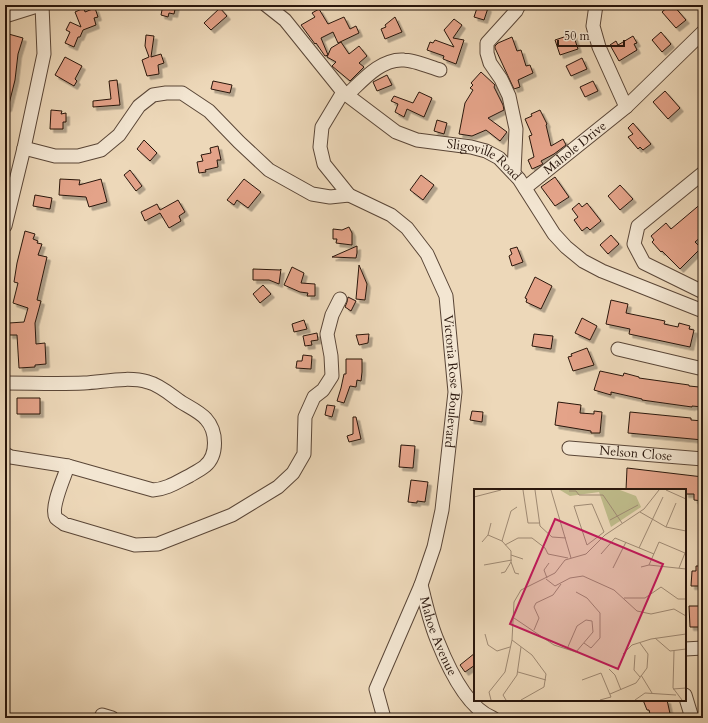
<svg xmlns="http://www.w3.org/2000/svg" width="708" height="723" viewBox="0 0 708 723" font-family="Cardo,serif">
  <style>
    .building { fill: #e4a389; stroke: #29160c; filter: url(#shadow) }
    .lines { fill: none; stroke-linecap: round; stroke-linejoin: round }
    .minor-casing { stroke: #5a4637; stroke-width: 15 }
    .minor { stroke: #f3e6d2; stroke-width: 13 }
    .labels { text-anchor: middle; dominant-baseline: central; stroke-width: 3; stroke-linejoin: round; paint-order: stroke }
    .street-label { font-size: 13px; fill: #29160c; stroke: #f3e6d2 }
    .inset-road { fill: none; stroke: #9f8a74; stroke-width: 1 }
    .view { fill: #c2185b; fill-opacity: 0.15; stroke: #c2185b; stroke-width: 2 }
    .inset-edge { fill: none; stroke: #29160c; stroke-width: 2 }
  </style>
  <defs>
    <filter id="shadow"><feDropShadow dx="3.5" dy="3.5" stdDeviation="0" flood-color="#0004"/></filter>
  </defs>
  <rect width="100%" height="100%" fill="#edd8b9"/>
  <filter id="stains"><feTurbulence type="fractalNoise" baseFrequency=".005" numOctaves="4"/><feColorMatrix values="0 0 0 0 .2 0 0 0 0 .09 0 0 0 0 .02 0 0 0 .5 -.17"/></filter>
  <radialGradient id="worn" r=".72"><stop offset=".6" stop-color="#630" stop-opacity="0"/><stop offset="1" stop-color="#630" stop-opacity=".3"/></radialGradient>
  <path class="building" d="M 163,5 L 176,5 L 174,14 L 169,13 L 168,17 L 161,15 Z
    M 478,5 L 488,8 L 484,20 L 474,17 Z
    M 670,5 L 673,5 L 686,20 L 676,28 L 662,12 Z
    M 84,8 L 85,12 L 95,8 L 98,17 L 94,18 L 96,25 L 83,30 L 80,37 L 78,37 L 74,47 L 65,43 L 70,32 L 66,30 L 70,22 L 81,27 L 75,12 Z
    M 220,8 L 227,16 L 211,30 L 204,23 Z
    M 319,9 L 328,24 L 344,17 L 350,29 L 356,26 L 359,33 L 338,43 L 333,32 L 321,38 L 328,55 L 331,48 L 341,42 L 349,54 L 359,46 L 367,56 L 359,63 L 364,67 L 350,81 L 332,66 L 336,62 L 327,57 L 328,55 L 325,56 L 316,43 L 315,44 L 301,25 L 315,17 L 312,13 Z
    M 395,17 L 402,32 L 385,39 L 381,29 L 386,27 L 385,25 Z
    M 454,19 L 462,25 L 453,38 L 464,40 L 456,64 L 443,59 L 444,56 L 427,50 L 430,42 L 433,43 L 435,40 L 454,47 L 444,30 Z
    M 661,32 L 671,44 L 662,52 L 652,40 Z
    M 5,33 L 23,38 L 18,54 L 15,80 L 8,108 L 5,108 Z
    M 573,34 L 578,49 L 560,55 L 555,40 Z
    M 146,35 L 154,36 L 151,57 L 161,54 L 164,63 L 158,65 L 159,74 L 147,76 L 142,60 L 149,57 L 145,46 Z
    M 633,36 L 637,43 L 634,44 L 637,50 L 619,61 L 610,45 L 616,41 L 618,45 Z
    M 512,37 L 517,51 L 521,50 L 526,66 L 530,65 L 533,73 L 518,80 L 520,87 L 514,89 L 495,48 L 495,46 L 498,43 Z
    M 65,57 L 82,66 L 75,79 L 77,81 L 74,86 L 55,75 Z
    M 582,58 L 587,69 L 571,76 L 566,66 Z
    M 481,72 L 495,85 L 494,87 L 503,105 L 504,110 L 488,118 L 507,132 L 500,141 L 486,130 L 472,136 L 459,134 L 465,103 L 473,90 L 470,88 L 473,85 L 471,83 Z
    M 387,75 L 392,85 L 377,91 L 373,82 Z
    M 117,80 L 120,105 L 93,107 L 93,101 L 111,99 L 109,81 Z
    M 213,81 L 232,85 L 230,93 L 211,89 Z
    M 593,81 L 598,91 L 585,97 L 580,87 Z
    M 665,91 L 680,108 L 668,119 L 653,102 Z
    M 419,92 L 432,98 L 424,117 L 407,109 L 404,117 L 395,112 L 398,104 L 391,101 L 394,96 L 413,103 Z
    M 51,110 L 62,111 L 61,114 L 66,113 L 66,122 L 63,122 L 63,129 L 50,129 Z
    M 540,110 L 547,124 L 546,125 L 551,146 L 563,139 L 566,145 L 554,154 L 541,161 L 543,164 L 541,165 L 532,169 L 528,160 L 534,157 L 529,136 L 532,135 L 525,119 L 532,116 L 531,114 Z
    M 437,120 L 447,123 L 444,134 L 434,131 Z
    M 633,123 L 651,144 L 643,150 L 640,147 L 638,149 L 628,137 L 633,134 L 628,128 Z
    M 144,140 L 157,153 L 150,161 L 137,149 Z
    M 218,146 L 221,160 L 217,160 L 218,167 L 205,170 L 206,172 L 199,173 L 197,162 L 203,161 L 201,155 L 211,153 L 210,148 Z
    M 130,170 L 142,186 L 136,191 L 124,175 Z
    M 421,175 L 434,185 L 423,200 L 410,190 Z
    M 555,177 L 569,197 L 555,206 L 541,187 Z
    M 60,179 L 80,180 L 79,185 L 101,179 L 107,202 L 89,207 L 86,197 L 59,195 Z
    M 244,179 L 261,192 L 248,208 L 237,200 L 234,205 L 227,200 Z
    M 620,185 L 633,199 L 620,210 L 608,196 Z
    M 35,195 L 52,198 L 50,209 L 33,206 Z
    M 178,200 L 185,212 L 179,216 L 181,221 L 169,228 L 160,213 L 145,221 L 141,212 L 157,204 L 160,210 Z
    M 703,202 L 703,235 L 695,242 L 701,248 L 680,269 L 662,251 L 661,252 L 652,242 L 654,240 L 651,236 L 666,223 L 671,229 Z
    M 579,203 L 582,207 L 587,203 L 601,221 L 590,230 L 587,227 L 582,231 L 574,220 L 578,217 L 572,209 Z
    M 349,227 L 352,233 L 352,245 L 336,243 L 337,239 L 333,239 L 333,229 L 342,230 Z
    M 25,231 L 35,234 L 33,239 L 38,241 L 37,243 L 42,244 L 38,255 L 47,257 L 37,300 L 41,301 L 35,323 L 36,344 L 45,343 L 46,364 L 35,365 L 35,367 L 19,368 L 17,335 L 9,335 L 9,323 L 24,322 L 28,308 L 13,303 L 18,283 L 14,282 L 17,263 Z
    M 611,235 L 619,244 L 608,254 L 600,245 Z
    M 357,246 L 357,253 L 356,258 L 332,257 Z
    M 517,247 L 523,262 L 512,266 L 509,256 L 512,254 L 510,249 Z
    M 359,265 L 367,284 L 365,300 L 356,299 Z
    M 292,267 L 304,273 L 301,283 L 315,284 L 315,296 L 307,296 L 308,293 L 300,292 L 284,285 Z
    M 253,269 L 280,270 L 281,269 L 279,284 L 269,280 L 253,280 Z
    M 535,277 L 552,286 L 541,309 L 526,302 L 527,299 L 525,298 Z
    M 263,285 L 271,294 L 260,303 L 253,294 Z
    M 348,297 L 356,301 L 351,311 L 345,307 L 347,302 Z
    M 611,300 L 628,304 L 626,313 L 665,321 L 664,324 L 678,327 L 679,323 L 690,326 L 689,329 L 694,330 L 690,347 L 629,334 L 630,329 L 606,324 Z
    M 582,318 L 597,326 L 590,340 L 575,333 Z
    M 304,320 L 307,329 L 294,332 L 292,324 Z
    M 317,333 L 318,340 L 311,341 L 312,345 L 305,346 L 303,336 Z
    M 369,334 L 368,343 L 359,345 L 356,335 Z
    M 534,334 L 553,336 L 551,349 L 532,346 Z
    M 587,348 L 594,365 L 573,371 L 568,357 L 572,356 L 571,354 Z
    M 303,355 L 312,356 L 311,369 L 296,368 L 297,361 L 302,361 Z
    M 346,359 L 362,359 L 362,372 L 361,381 L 357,380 L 356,387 L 350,386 L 344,403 L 337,401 L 341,388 L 344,374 L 346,374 Z
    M 600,371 L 623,376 L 624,373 L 639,377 L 639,378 L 689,385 L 689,386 L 699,387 L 699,390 L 703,391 L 703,407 L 692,406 L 692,407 L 642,400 L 642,399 L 611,392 L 611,395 L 594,390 Z
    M 17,398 L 40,398 L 40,414 L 17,414 Z
    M 558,402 L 581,405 L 580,413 L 594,414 L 594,411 L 602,412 L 600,433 L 591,433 L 591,431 L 555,425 Z
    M 327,405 L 335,406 L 332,417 L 325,415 Z
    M 472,411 L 483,412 L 482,422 L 470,420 Z
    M 630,412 L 691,418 L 691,420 L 703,421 L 703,440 L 628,433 Z
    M 353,417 L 356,417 L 361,439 L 349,442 L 347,436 L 353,434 Z
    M 401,445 L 415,446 L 413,468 L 399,467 Z
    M 627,468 L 703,477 L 703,501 L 694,500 L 694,494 L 685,494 L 685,490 L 626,490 Z
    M 411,480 L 428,482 L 425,502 L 417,501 L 417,503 L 408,502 Z
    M 696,566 L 703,566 L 703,586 L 691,586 L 692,571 L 696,571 Z
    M 689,606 L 702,606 L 702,627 L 690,627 Z
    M 475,653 L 475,665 L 465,672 L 460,665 Z
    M 643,700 L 667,700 L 671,718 L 651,718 L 649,710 L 647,710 Z"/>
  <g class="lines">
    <g class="minor-casing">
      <g id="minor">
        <path id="s1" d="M 266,5 L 285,20 L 343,92 L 396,132 L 417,140 L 471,147 L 486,151 L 499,158 L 519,179 L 554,234 L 566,247 L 583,261 L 602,271 L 703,311"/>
        <path d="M 596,5 L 593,26 L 599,47 L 626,107"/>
        <path d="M 5,16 L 40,5"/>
        <path id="s2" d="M 343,92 L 322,127 L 320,147 L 324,164 L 349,195 L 391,215 L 407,228 L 427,254 L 446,296 L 455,392 L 442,510 L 434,547 L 421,585 L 376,689 L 384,718"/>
        <path d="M 347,95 C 362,81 381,58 404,60 C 413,60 430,67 440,70"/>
        <path d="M 24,148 L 55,156 L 78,156 L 101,150 L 119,135 L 139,106 L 153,95 L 166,93 L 182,93 L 209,111 L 239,142 L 269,170 L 312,194 L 330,197 L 349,195"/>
        <path d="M 514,172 L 516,129 L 509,96 L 501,79 L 490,63 L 487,53 L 487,43 L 516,11 L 519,5"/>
        <path d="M 703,173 L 638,226 L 634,244 L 644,263 L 703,292"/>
        <path id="s3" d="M 525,188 L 626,107 L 703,32"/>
        <path d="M 5,226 L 24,148 L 44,54 L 42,5"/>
        <path d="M 618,349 L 703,369"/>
        <path d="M 5,383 C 31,383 58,384 84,383 C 104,382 128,376 148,382 C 160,385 171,395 181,402 C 189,407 200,412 206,419 C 217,431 218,455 205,466 C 200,470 194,473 189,476 C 177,482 167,489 153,490 L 68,466 L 11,457 L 5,454"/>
        <path id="s4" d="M 569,448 L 703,459"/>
        <path d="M 68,466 C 64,478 50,508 56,518 C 58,520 62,522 64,524 L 135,545 L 158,544 L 232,515 L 278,487 L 293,473 L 304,454 L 305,417 L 314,397 L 323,390 L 332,376 L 331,356 L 327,334 L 332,315 L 340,299"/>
        <path id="s5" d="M 421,585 C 426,604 430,624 438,642 C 448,667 467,708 493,718"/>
        <path d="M 685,649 L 703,648"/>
        <path d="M 685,695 L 692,718"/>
        <path d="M 102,715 L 112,718"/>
      </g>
    </g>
    <use href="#minor" class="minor"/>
  </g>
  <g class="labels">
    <g class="street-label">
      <text stroke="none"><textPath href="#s3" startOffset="64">Mahole Drive</textPath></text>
      <text stroke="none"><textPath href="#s1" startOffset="277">Sligoville Road</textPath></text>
      <text stroke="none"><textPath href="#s2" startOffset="350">Victoria Rose Boulevard</textPath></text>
      <text stroke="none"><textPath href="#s4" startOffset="67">Nelson Close</textPath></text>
      <text stroke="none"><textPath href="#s5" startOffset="54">Mahoe Avenue</textPath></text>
    </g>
  </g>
  <g transform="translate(474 489)">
    <rect width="212" height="212" fill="#edd8b9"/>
    <path d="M 86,1 L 146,1 L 162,7 L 167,18 L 137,38 L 125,3 L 96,7 Z" fill="#bfbc8b"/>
    <path class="inset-road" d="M 49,1 L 54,34 L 65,34M 61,1 L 66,37 L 78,48 L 92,49M 77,1 L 97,69M 192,1 L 212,10M 95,2 L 102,2 L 105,6 L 129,6 L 148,34M 0,8 L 27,1M 118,15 L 130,43 L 113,56 L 100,17 ZM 166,23 L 192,38 L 212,42M 136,31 L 164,16M 192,38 L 202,14M 14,46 L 28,52 L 37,62 L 37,73 L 31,83 L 27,84M 28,52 L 37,22 L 43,18M 8,53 L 14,46 L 17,34M 31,56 L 44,49 L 58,49 L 71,59 L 74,65 L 94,69M 165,59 L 189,8M 127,65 L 141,49 L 180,65M 37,66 L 49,70M 37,73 L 41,84 L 45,85M 10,76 L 38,71M 175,76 L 185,53 L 211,64 L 205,79M 167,78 L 175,76 L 212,80M 139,79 L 152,53M 73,89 L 70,81 L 75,74M 72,90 L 81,97 L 96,89 L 109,87 L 140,101 L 163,122 L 177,125 L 200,120 L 212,127M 102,103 L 113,109 L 126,124 L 126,149 L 117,159 L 110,154M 150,109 L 171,109 L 187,98 L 204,110 L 212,110M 40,129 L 80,156 L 102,163 L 119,143 L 118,132 L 112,131 L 103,137 L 93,160M 60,141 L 65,129 L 60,118 L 62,114 L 79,106 L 87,95M 11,145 L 14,156 L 23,162 L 36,158M 181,149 L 196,162 L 212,160M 38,151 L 58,166 L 72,185 L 70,198 L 47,211M 200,162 L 199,199 L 208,211M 149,165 L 158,156 L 177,150 L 212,145M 161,166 L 160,181 L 166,188M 135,180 L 141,186 L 147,201M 44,183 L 72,191M 167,186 L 178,204M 108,191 L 127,184 L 137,208 L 126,211M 199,200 L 212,199M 136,205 L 162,194 L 173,179 L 174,165 L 166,154M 17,211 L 15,203 L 31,183 L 38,151 L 40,113 L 47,101 L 81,84 L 91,71 L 112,65 L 131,46 L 170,20 L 185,1M 32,211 L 29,206 L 43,186 L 47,158M 161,211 L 171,204 L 202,206"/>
    <path class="view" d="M 81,30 L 189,75 L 144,180 L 36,135 Z"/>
    <rect width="212" height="212" class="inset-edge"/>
  </g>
  <rect width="708" height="723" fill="none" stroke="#edd8b9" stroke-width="20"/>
  <rect x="6" y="6" width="696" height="711" fill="none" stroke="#29160c" stroke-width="2"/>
  <rect x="10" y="10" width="688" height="703" fill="none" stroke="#29160c"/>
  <path d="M558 40v6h66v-6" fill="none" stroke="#29160c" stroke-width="2"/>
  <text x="564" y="40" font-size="12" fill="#29160c" stroke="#f3e6d2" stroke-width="3" paint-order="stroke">50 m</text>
  <rect width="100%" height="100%" filter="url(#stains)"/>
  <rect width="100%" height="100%" fill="url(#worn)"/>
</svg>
